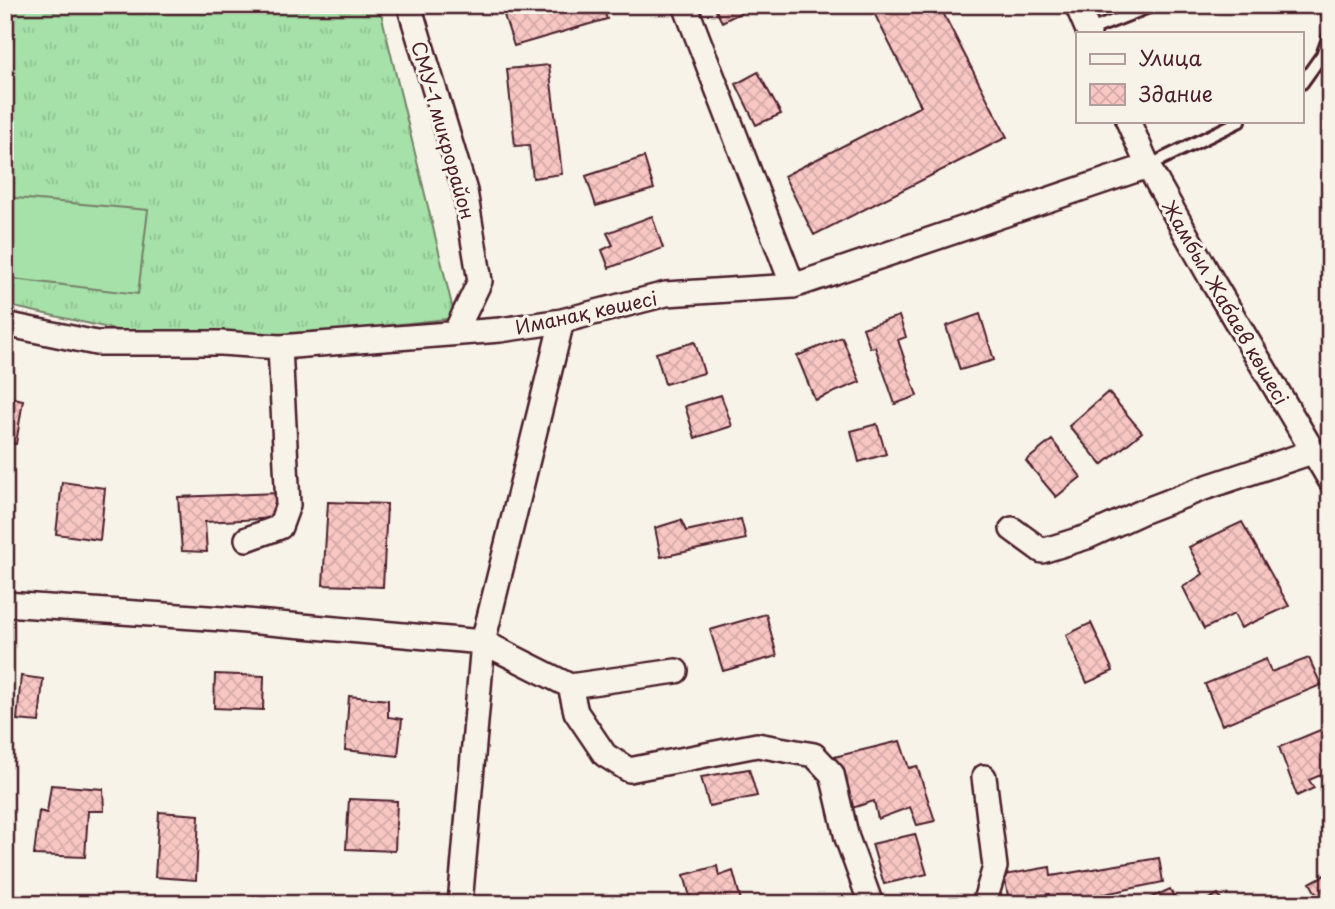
<svg xmlns="http://www.w3.org/2000/svg" width="1335" height="909" viewBox="0 0 1335 909" font-family="'Playpen Sans',sans-serif">
  <style>
    .grass { fill: url(#grass-tufts); stroke: #78806a; stroke-width: 2 }
    .pitch { fill: #a5e1a8; stroke: #78806a; stroke-width: 2 }
    .building { fill: url(#building-cross-hatch); stroke: #4a1f2b; stroke-width: 2 }
    .lines { fill: none; stroke-linecap: round; stroke-linejoin: round }
    .service-casing { stroke: #4a1f2b; stroke-width: 16 }
    .minor-casing { stroke: #4a1f2b; stroke-width: 28 }
    .service { stroke: #f7f3e8; stroke-width: 10 }
    .minor { stroke: #f7f3e8; stroke-width: 23 }
    .labels { text-anchor: middle; dominant-baseline: central; stroke-width: 6; stroke-linejoin: round; paint-order: stroke }
    .street-label { font-size: 19px; fill: #4a1f2b; stroke: #f7f3e8 }
  </style>
  <defs>
    <pattern id="grass-tufts" width="24" height="20" patternUnits="userSpaceOnUse" patternTransform="scale(1.75)"><rect width="24" height="20" fill="#a5e1a8"/><path d="M3 7l-1-3M5 7V3M7 7l1-3M15 17l-1-3M17 17v-4M19 17l1-3" fill="none" stroke="#90c191"/></pattern>
    <pattern id="building-cross-hatch" width="8" height="8" patternUnits="userSpaceOnUse" patternTransform="scale(1.75)"><rect width="8" height="8" fill="#f8c7c4"/><path d="M0 0l8 8M0 8l8-8" fill="none" stroke="#d6aaa9"/></pattern>
  </defs>
  <rect width="100%" height="100%" fill="#f7f3e8"/>
  <filter id="ink" filterUnits="userSpaceOnUse"><feTurbulence type="fractalNoise" baseFrequency=".0143" numOctaves="2"/><feDisplacementMap in="SourceGraphic" scale="14" xChannelSelector="R" yChannelSelector="G"/><feConvolveMatrix kernelMatrix="1 2 1 2 8 2 1 2 1" color-interpolation-filters="sRGB"/></filter>
  <g filter="url(#ink)">
    <path class="grass" d="M 5,5 L 379,5 L 455,318 L 194,347 L 5,305 Z"/>
    <path class="pitch" d="M 5,197 L 148,210 L 138,294 L 5,278 Z"/>
    <path class="building" d="M 526,5 L 602,5 L 607,19 L 514,46 L 503,12 Z
      M 713,5 L 756,5 L 722,22 Z
      M 870,5 L 939,5 L 1007,137 L 814,235 L 784,176 L 921,106 Z
      M 549,65 L 562,174 L 533,178 L 529,145 L 515,146 L 507,69 Z
      M 758,72 L 781,114 L 756,125 L 736,84 Z
      M 644,157 L 654,189 L 596,206 L 586,176 Z
      M 652,216 L 663,248 L 609,268 L 602,250 L 613,245 L 607,233 Z
      M 980,314 L 994,360 L 960,370 L 946,326 Z
      M 899,316 L 906,337 L 898,340 L 917,396 L 895,404 L 875,347 L 870,348 L 863,328 Z
      M 842,337 L 860,382 L 815,400 L 797,356 Z
      M 695,342 L 704,373 L 665,384 L 656,353 Z
      M 1108,392 L 1142,432 L 1102,465 L 1069,426 Z
      M 721,395 L 732,426 L 695,438 L 685,406 Z
      M 5,396 L 23,400 L 16,444 L 5,443 Z
      M 877,424 L 886,454 L 859,462 L 851,431 Z
      M 1052,440 L 1081,477 L 1056,497 L 1026,461 Z
      M 62,482 L 105,488 L 100,540 L 56,534 Z
      M 277,493 L 276,518 L 205,522 L 207,552 L 182,551 L 178,497 Z
      M 328,502 L 387,504 L 383,587 L 323,585 Z
      M 741,519 L 746,539 L 661,557 L 655,528 L 681,520 L 686,531 Z
      M 1242,522 L 1289,606 L 1241,628 L 1234,614 L 1204,629 L 1183,587 L 1203,574 L 1189,547 Z
      M 766,614 L 777,656 L 723,671 L 710,630 Z
      M 1091,623 L 1113,671 L 1087,683 L 1066,635 Z
      M 1309,658 L 1321,685 L 1222,725 L 1205,684 L 1266,659 L 1271,672 Z
      M 215,674 L 264,676 L 263,710 L 214,708 Z
      M 21,676 L 43,679 L 39,722 L 17,720 Z
      M 349,696 L 388,700 L 388,717 L 402,719 L 398,756 L 345,750 Z
      M 1330,726 L 1330,771 L 1309,780 L 1314,788 L 1297,796 L 1279,747 Z
      M 900,741 L 909,768 L 917,766 L 935,821 L 917,825 L 910,807 L 878,819 L 874,801 L 849,809 L 834,757 Z
      M 749,769 L 757,796 L 709,806 L 701,777 Z
      M 51,785 L 103,789 L 104,811 L 88,811 L 85,857 L 34,855 L 39,811 L 47,813 Z
      M 349,799 L 397,801 L 395,851 L 346,849 Z
      M 159,812 L 199,815 L 196,880 L 155,877 Z
      M 915,834 L 927,874 L 884,884 L 872,844 Z
      M 1159,858 L 1163,882 L 1056,904 L 1051,904 L 1049,894 L 1009,901 L 1004,875 L 1050,867 L 1051,876 Z
      M 717,866 L 719,876 L 733,871 L 742,904 L 692,904 L 684,875 Z
      M 1330,872 L 1330,904 L 1305,904 L 1318,897 L 1310,883 Z
      M 1170,889 L 1177,904 L 1148,904 L 1146,900 Z
      M 1218,894 L 1224,904 L 1199,904 Z"/>
    <g class="lines">
      <g class="service-casing">
        <path id="service" d="M 1323,5 L 1330,18
          M 1088,31 L 1154,5
          M 1302,83 L 1322,55 L 1330,33
          M 1148,166 L 1240,121"/>
      </g>
      <g class="minor-casing">
        <path id="minor" d="M 409,5 L 465,191 L 480,281 L 455,333
          M 685,5 L 793,286
          M 1077,5 L 1089,33
          M 1128,121 L 1148,166 L 1214,284 L 1330,480
          M 5,324 L 96,343 L 221,343 L 280,347 L 500,330 L 562,321 L 666,294 L 793,286 L 1148,166
          M 1012,529 L 1042,551 L 1087,537 L 1144,511 L 1204,488 L 1312,452
          M 247,539 L 280,527 L 288,505 L 280,347
          M 5,604 L 223,619 L 483,642 L 570,686 L 676,671
          M 570,686 L 576,712 L 605,755 L 629,770 L 757,745 L 814,755 L 832,774 L 847,838 L 871,904
          M 460,904 L 483,642 L 562,321
          M 984,904 L 995,867 L 984,777"/>
      </g>
      <use href="#service" class="service"/>
      <use href="#minor" class="minor"/>
    </g>
  </g>
  <g class="labels">
    <g class="street-label">
      <text transform="translate(444 130) rotate(74)">СМУ-1 микрорайон</text>
      <text transform="translate(1226 302) rotate(60)">Жамбыл Жабаев көшесі</text>
      <text transform="translate(586 312) rotate(-12)">Иманақ көшесі</text>
    </g>
  </g>
  <rect width="1335" height="909" fill="none" stroke="#f7f3e8" stroke-width="28"/>
  <rect x="14" y="14" width="1307" height="881" fill="none" stroke="#4a1f2b" stroke-width="2.5" filter="url(#ink)"/>
  <rect x="1076" y="32" width="228" height="91" fill="#f7f3e8" stroke="#b29e9c" stroke-width="2"/>
  <rect x="1090" y="54" width="35" height="10" fill="#f7f3e8" stroke="#b29e9c" stroke-width="2"/>
  <text x="1139" y="66" font-size="21" fill="#4a1f2b">Улица</text>
  <rect x="1090" y="84" width="35" height="21" fill="url(#building-cross-hatch)" stroke="#b29e9c" stroke-width="2"/>
  <text x="1139" y="102" font-size="21" fill="#4a1f2b">Здание</text>
</svg>
